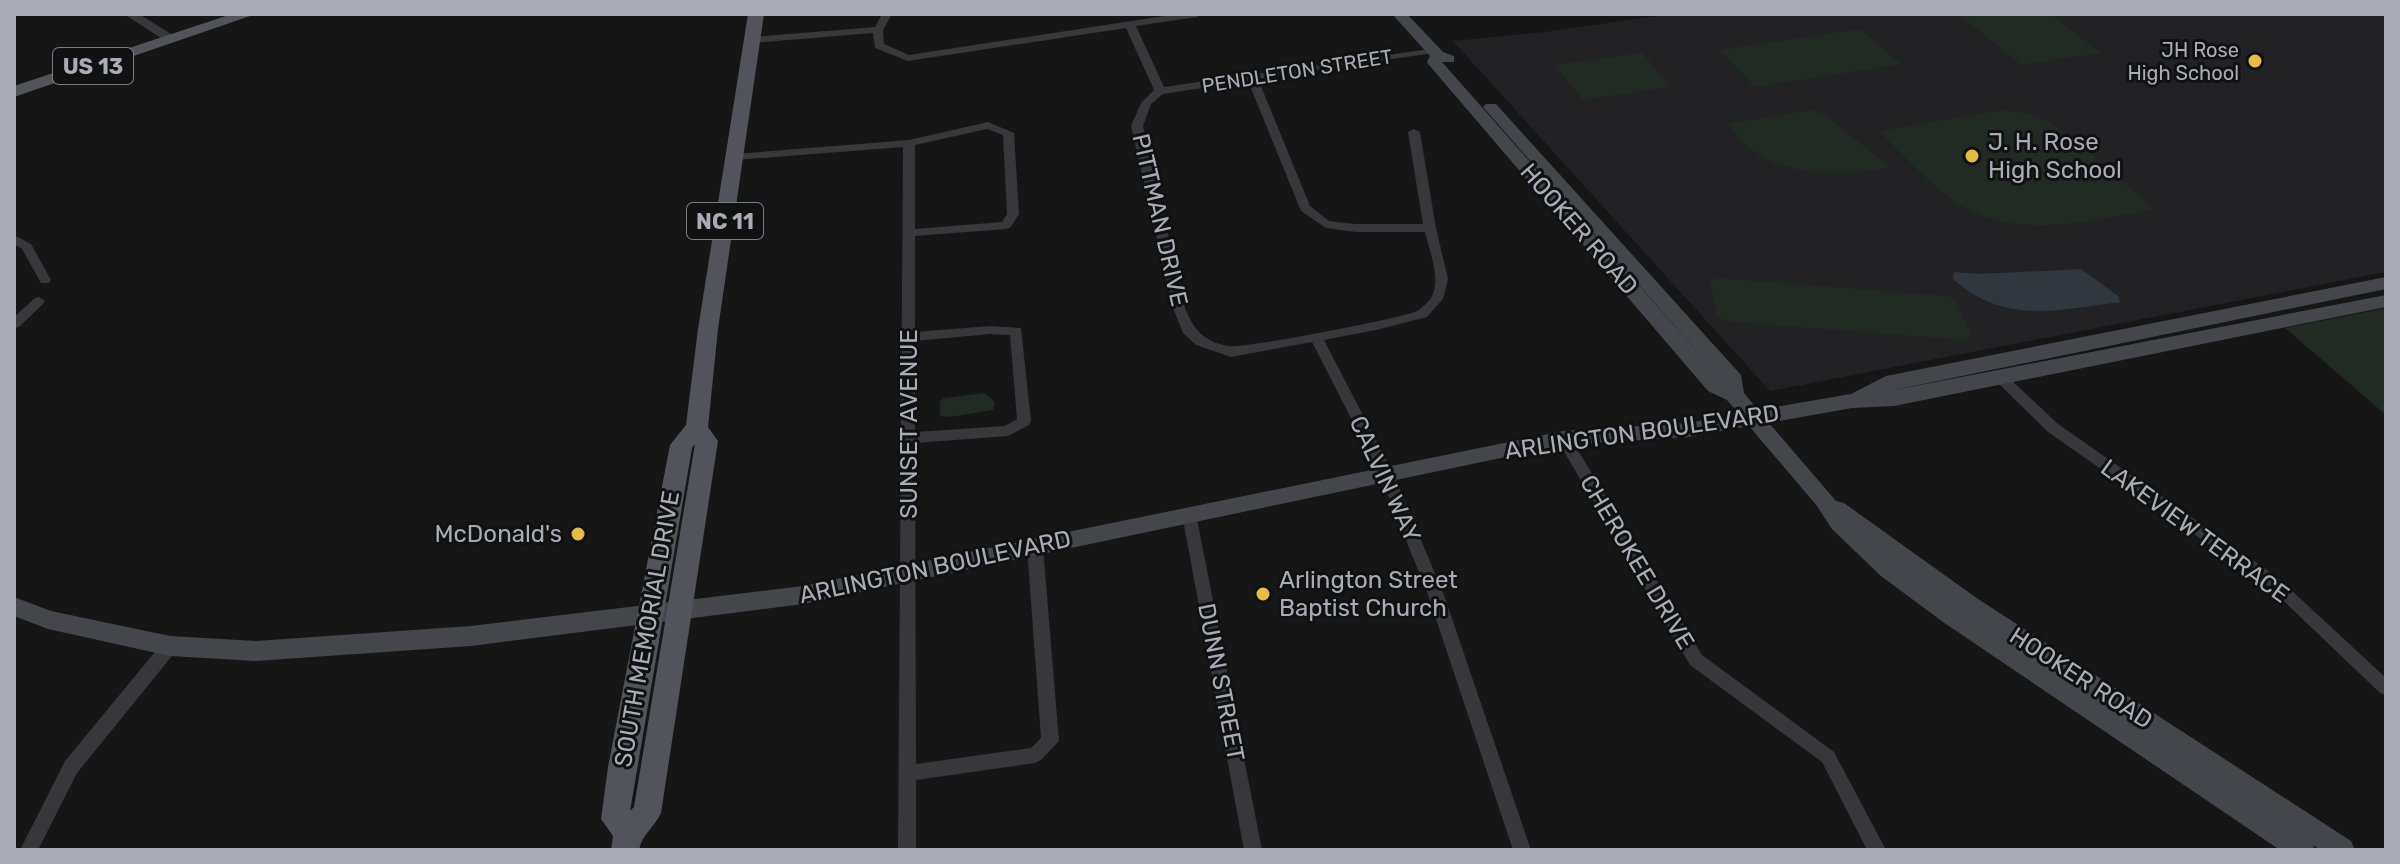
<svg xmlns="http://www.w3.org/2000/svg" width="2400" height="864" viewBox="0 0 2400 864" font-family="Rubik,sans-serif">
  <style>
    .built { fill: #222224 }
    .green { fill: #222a24 }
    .water { fill: #30373f }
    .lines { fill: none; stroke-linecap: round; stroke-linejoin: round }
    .minor { fill: #37373c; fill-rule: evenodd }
    .tertiary { fill: #37373c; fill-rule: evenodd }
    .secondary { fill: #45464c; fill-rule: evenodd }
    .primary { fill: #53545b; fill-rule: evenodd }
    .poi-dot { fill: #e4bd41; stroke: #111112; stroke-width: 3 }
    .labels { text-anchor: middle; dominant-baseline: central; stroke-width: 6; stroke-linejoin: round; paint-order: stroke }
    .far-poi-label { font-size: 20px; fill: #a9acb6; stroke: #111112; text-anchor: end }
    .far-street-label { font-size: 20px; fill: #a9acb6; stroke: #111112 }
    .shield { fill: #111112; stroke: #7b7e85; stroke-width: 2 }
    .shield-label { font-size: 22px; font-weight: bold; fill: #a9acb6 }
    .poi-label { font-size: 24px; fill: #a9acb6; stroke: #111112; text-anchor: start }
    .street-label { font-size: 24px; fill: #a9acb6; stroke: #111112 }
  </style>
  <rect width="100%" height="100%" fill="#161617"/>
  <path class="built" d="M 1671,14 L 2386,14 L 2386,272 L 1770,391 L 1453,41 L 1545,32 Z"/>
  <path class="green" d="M 1958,14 L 2050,14 L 2101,53 L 2021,65 Z
    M 1860,29 L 1901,64 L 1755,87 L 1719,50 Z
    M 1642,53 L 1671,87 L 1583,100 L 1555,65 Z
    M 1810,110 L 1824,114 L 1891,168 C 1844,175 1795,179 1753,151 C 1743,144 1735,132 1727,124 Z
    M 1996,111 C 2009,111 2021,111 2034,115 C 2064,125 2127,186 2155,209 C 2089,221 2011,243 1951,199 C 1925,179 1902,154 1879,131 Z
    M 1716,278 L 1949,296 L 1956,300 L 1972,336 L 1965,340 L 1723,321 L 1717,316 L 1710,282 Z
    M 2386,308 L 2386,415 L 2285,328 Z
    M 985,393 L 995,402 L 993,410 L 950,417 L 940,416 L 940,401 L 944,398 Z"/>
  <path class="water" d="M 2081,269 L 2118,296 L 2120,302 C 2058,310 2004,325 1953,279 L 1954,272 L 1978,274 Z"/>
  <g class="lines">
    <path class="minor" d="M 882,14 L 892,14 L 883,30 L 884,44 L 909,55 L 1177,14 L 1202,14 L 1197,17 L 1136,26 L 1164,87 L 1437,48 L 1437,52 L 1433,53 L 1258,79 L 1310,206 L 1329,221 L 1356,224 L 1423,224 L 1408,132 L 1414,129 L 1420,132 L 1436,228 L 1448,279 L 1443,299 L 1427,317 L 1376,330 L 1324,340 L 1394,475 L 1444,595 L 1531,850 L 1513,850 L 1428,595 L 1380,475 L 1312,342 L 1231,357 L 1196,345 L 1183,333 L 1173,308 L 1131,126 L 1141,103 L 1154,90 L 1126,28 L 908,61 L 875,48 L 873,33 L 752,43 L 747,40 L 752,37 L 875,27 ZM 1248,81 L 1301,211 L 1326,228 L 1356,232 L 1425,232 C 1429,251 1442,279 1431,298 C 1428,302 1421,309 1417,311 C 1404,318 1241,349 1229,346 C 1204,342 1194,330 1185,308 L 1143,126 L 1151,104 L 1163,94 Z
      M 988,122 L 1014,133 L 1019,214 L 1010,228 L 1006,229 L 915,236 L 915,332 L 990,326 L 1021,328 L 1031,421 L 1029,425 L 1008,436 L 915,443 L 916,764 L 1031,748 L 1041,738 L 1027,547 L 1030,543 L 1040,543 L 1043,547 L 1059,741 L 1041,760 L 1035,763 L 916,780 L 916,850 L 898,850 L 903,147 L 735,160 L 729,157 L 735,154 L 909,140 ZM 987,129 L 1003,135 L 1007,214 L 1002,222 L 915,229 L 915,145 ZM 990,334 L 1010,335 L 1017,419 L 1005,426 L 915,432 L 915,341 Z
      M 14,235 L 31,244 L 51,280 L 49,283 L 41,283 L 22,249 L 14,244 Z
      M 39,297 L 45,301 L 43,304 L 19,327 L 14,328 L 14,317 L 35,298 Z
      M 2001,373 L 2006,375 L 2058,424 L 2277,577 L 2386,678 L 2386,695 L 2380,693 L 2267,585 L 2048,432 L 1996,381 L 1994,378 Z
      M 1563,433 L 1568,434 L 1702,655 L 1834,752 L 1886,850 L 1867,850 L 1822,762 L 1690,665 L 1556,438 Z
      M 1189,508 L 1194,510 L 1196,514 L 1262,850 L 1244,850 L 1182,514 L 1184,510 Z
      M 170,639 L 176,641 L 178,646 L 176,651 L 77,773 L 38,850 L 20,850 L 65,761 L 164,641 Z"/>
    <path class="tertiary" d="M 124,14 L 139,14 L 179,39 L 167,42 Z"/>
    <path class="secondary" d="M 1392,14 L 1407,14 L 1443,52 L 1454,56 L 1454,62 L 1442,62 L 1724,382 L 1483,107 L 1486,104 L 1496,104 L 1741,375 L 1744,393 L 1758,410 L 1851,394 L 1886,376 L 2386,277 L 2386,289 L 1884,392 L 2386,295 L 2386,307 L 1894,406 L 1852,408 L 1769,423 L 1836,501 L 1844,503 L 1978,599 L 2351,841 L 2355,850 L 2320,850 L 2313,845 L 2315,850 L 2280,850 L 1943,622 L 1881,576 L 1832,529 L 1817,506 L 1749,426 L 1688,437 L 1563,445 L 803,604 L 471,646 L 256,661 L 170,656 L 48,629 L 14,616 L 14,597 L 51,611 L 170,636 L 256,641 L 471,626 L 803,586 L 1563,431 L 1688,423 L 1739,414 L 1727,400 L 1708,391 L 1429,65 L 1427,62 L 1430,56 Z"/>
    <path class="primary" d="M 232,14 L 256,14 L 14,97 L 14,86 Z
      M 748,14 L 764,14 L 718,329 L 708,427 L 718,441 L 661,813 C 654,828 642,834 639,850 L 611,850 L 613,836 L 601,819 L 608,767 L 670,445 L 686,425 L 698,329 ZM 695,444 L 634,807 L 630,811 L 692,448 Z"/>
  </g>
  <g class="poi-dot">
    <circle cx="2255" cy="61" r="8"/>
    <circle cx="1972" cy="156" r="8"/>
    <circle cx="578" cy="534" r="8"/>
    <circle cx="1263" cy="594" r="8"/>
  </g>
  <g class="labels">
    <g class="far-poi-label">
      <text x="2239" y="50">JH Rose<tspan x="2239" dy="23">High School</tspan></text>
    </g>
    <g class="far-street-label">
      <text transform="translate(1297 71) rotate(-9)">PENDLETON STREET</text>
    </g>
    <g class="shield">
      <rect x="53" y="48" width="80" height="36" rx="6"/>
      <rect x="687" y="203" width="76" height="36" rx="6"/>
    </g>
    <g class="shield-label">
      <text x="93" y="66">US 13</text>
      <text x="725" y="221">NC 11</text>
    </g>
    <g class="poi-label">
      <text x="1988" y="142">J. H. Rose<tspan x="1988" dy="28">High School</tspan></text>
      <text x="562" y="534" text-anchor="end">McDonald's</text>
      <text x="1279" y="580">Arlington Street<tspan x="1279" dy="28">Baptist Church</tspan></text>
    </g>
    <g class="street-label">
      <text transform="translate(1160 220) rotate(77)">PITTMAN DRIVE</text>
      <text transform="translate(1579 229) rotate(49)">HOOKER ROAD</text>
      <text transform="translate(909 424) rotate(-90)">SUNSET AVENUE</text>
      <text transform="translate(1642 432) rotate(-8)">ARLINGTON BOULEVARD</text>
      <text transform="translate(1385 479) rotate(65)">CALVIN WAY</text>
      <text transform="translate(2195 531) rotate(36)">LAKEVIEW TERRACE</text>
      <text transform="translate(1637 562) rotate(59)">CHEROKEE DRIVE</text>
      <text transform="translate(935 567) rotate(-12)">ARLINGTON BOULEVARD</text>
      <text transform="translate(647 629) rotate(-80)">SOUTH MEMORIAL DRIVE</text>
      <text transform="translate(2081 678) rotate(33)">HOOKER ROAD</text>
      <text transform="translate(1221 682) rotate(79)">DUNN STREET</text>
    </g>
  </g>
  <rect width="2400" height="864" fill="none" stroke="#a9acb6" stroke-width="32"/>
</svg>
